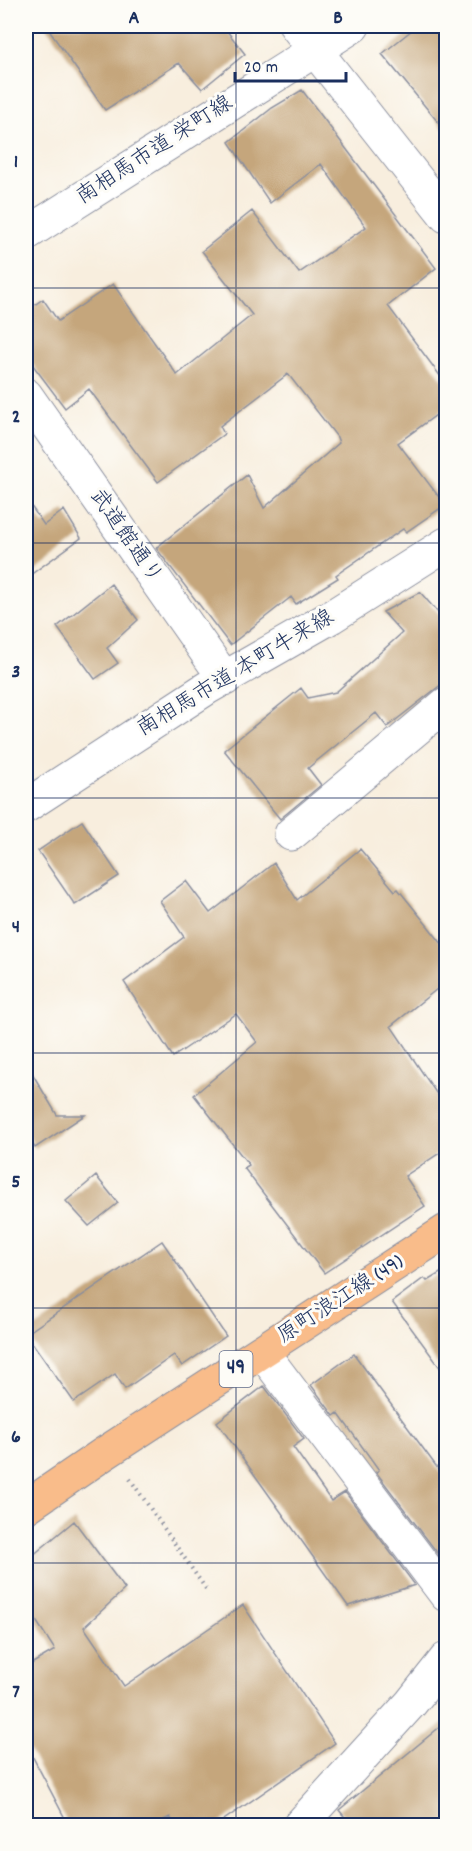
<svg xmlns="http://www.w3.org/2000/svg" width="472" height="1851" viewBox="0 0 472 1851" font-family="Dekko,'Klee One',sans-serif">
  <style>
    .building { fill: #c5a67c }
    .lines { fill: none; stroke-linecap: round; stroke-linejoin: round }
    .minor-casing { stroke: #8a8e9e; stroke-width: 35 }
    .major-casing { stroke: #8a8e9e; stroke-width: 35 }
    .path { stroke: #8a8e9e; stroke-width: 4; stroke-dasharray: 1.5 4.5; stroke-linecap: butt }
    .minor { stroke: #fff; stroke-width: 33 }
    .major { stroke: #f9bc8a; stroke-width: 33 }
    .grid { fill: none; stroke: #1b2f5e; stroke-width: 1.5; stroke-opacity: 0.55 }
    .labels { text-anchor: middle; dominant-baseline: central; stroke-width: 6; stroke-linejoin: round; paint-order: stroke }
    .shield { fill: #fdfcf7; stroke: #5f6c8c; stroke-width: 1.5 }
    .shield-label { font-size: 21px; font-weight: bold; fill: #1b2f5e }
    .street-label { font-size: 22px; fill: #1b2f5e; stroke: #fdfcf7 }
    .neatline { fill: none; stroke: #1b2f5e; stroke-width: 2 }
    .grid-label { font-size: 20px; text-anchor: middle; font-weight: bold; fill: #1b2f5e }
  </style>
  <rect width="100%" height="100%" fill="#fdfcf7"/>
  <filter id="ink" filterUnits="userSpaceOnUse"><feTurbulence type="fractalNoise" baseFrequency=".0167" numOctaves="2"/><feDisplacementMap in="SourceGraphic" scale="12" xChannelSelector="R" yChannelSelector="G"/><feConvolveMatrix kernelMatrix="1 2 1 2 8 2 1 2 1" color-interpolation-filters="sRGB"/></filter>
  <filter id="wash" filterUnits="userSpaceOnUse"><feTurbulence type="fractalNoise" baseFrequency=".008" numOctaves="4" result="noise"/><feDisplacementMap in="SourceGraphic" scale="24" xChannelSelector="R" yChannelSelector="G"/><feGaussianBlur stdDeviation="1.35" result="paint"/><feColorMatrix in="noise" values="0 0 0 0 0 0 0 0 0 0 0 0 0 0 0 0 0 1.4 0 .05"/><feComposite in="paint" operator="in"/></filter>
  <g filter="url(#wash)">
    <rect width="100%" height="100%" fill="#f8eede"/>
    <g id="blocks">
      <path class="building" d="M 46,26 L 223,26 L 245,54 L 202,89 L 179,63 L 105,110 Z
        M 417,26 L 447,26 L 447,133 L 382,54 Z
        M 302,90 L 436,268 L 388,306 L 447,385 L 447,407 L 398,443 L 445,505 L 406,532 L 403,529 L 336,575 L 338,578 L 296,604 L 291,597 L 230,645 L 156,548 L 247,475 L 264,508 L 339,443 L 337,437 L 288,374 L 220,426 L 224,434 L 158,482 L 89,389 L 65,408 L 26,356 L 26,311 L 43,299 L 58,321 L 113,284 L 177,375 L 252,315 L 202,251 L 252,211 L 299,273 L 366,227 L 321,164 L 270,203 L 229,142 L 272,108 Z
        M 26,499 L 44,525 L 64,510 L 81,538 L 26,578 Z
        M 111,584 L 138,620 L 107,648 L 118,663 L 95,679 L 57,627 Z
        M 420,592 L 447,623 L 447,680 L 387,727 L 376,713 L 308,768 L 321,785 L 280,819 L 224,750 L 301,688 L 308,698 L 336,692 L 402,633 L 383,612 Z
        M 82,821 L 119,876 L 75,905 L 38,851 Z
        M 360,849 L 395,891 L 398,889 L 447,950 L 447,981 L 391,1026 L 447,1109 L 447,1148 L 405,1176 L 425,1206 L 324,1273 L 244,1168 L 249,1165 L 194,1095 L 257,1042 L 236,1014 L 173,1057 L 124,982 L 184,937 L 160,901 L 186,881 L 210,913 L 274,863 L 297,900 Z
        M 26,1063 L 57,1115 L 85,1115 L 35,1148 L 26,1132 Z
        M 96,1176 L 118,1203 L 89,1226 L 66,1201 Z
        M 162,1241 L 226,1336 L 182,1366 L 174,1355 L 125,1389 L 115,1374 L 74,1402 L 26,1334 Z
        M 447,1269 L 447,1377 L 392,1302 L 424,1278 L 427,1281 Z
        M 354,1354 L 447,1481 L 447,1558 L 442,1559 L 376,1472 L 379,1470 L 338,1413 L 334,1416 L 311,1385 Z
        M 264,1386 L 304,1439 L 293,1447 L 331,1501 L 345,1492 L 415,1585 L 348,1606 L 217,1422 Z
        M 74,1521 L 125,1589 L 84,1627 L 124,1686 L 243,1605 L 335,1743 L 215,1826 L 176,1826 L 170,1817 L 151,1826 L 69,1826 L 26,1744 L 26,1667 L 55,1650 L 26,1605 L 26,1561 Z
        M 447,1721 L 447,1826 L 352,1826 L 339,1810 Z"/>
    </g>
  </g>
  <g filter="url(#ink)">
    <use href="#blocks" fill-opacity="0" stroke="#8a8e9e" stroke-width="1.5"/>
    <g class="lines">
      <g class="minor-casing">
        <path id="minor" d="M 296,26 L 446,216
          M 26,234 L 353,26
          M 26,395 L 225,679
          M 26,806 L 207,688 L 331,617 L 446,544
          M 291,834 L 446,704
          M 262,1352 L 446,1595
          M 299,1826 L 411,1703 L 446,1659"/>
      </g>
      <g class="major-casing">
        <path id="major" d="M 26,1507 L 102,1455 L 446,1231"/>
      </g>
      <path class="path" d="M 130,1479 L 208,1592"/>
      <use href="#minor" class="minor"/>
      <use href="#major" class="major"/>
    </g>
  </g>
  <path class="grid" d="M 236,26 L 236,1826M 26,288 L 446,288M 26,543 L 446,543M 26,798 L 446,798M 26,1053 L 446,1053M 26,1308 L 446,1308M 26,1563 L 446,1563"/>
  <g class="labels">
    <rect class="shield" x="219.5" y="1351" width="33" height="36" rx="4.5"/>
    <g class="shield-label">
      <text x="236" y="1369">49</text>
    </g>
    <g class="street-label">
      <text transform="translate(155 151) rotate(-33)">南相馬市道 栄町線</text>
      <text transform="translate(125 537) rotate(55)">武道館通り</text>
      <text transform="translate(236 674) rotate(-31)">南相馬市道 本町牛来線</text>
      <text transform="translate(341 1300) rotate(-33)">原町浪江線 (49)</text>
    </g>
  </g>
  <rect width="472" height="1851" fill="none" stroke="#fdfcf7" stroke-width="66"/>
  <path d="M235 72v9h111v-9" fill="none" stroke="#1b2f5e" stroke-width="3"/>
  <text x="244" y="72" font-size="18" fill="#1b2f5e" stroke="#fdfcf7" stroke-width="4.5" paint-order="stroke">20 m</text>
  <rect x="33" y="33" width="406" height="1785" class="neatline"/>
  <g class="grid-label">
    <text x="134" y="23">A</text>
    <text x="338" y="23">B</text>
    <text x="16" y="167">1</text>
    <text x="16" y="422">2</text>
    <text x="16" y="677">3</text>
    <text x="16" y="932">4</text>
    <text x="16" y="1187">5</text>
    <text x="16" y="1442">6</text>
    <text x="16" y="1697">7</text>
  </g>
</svg>
